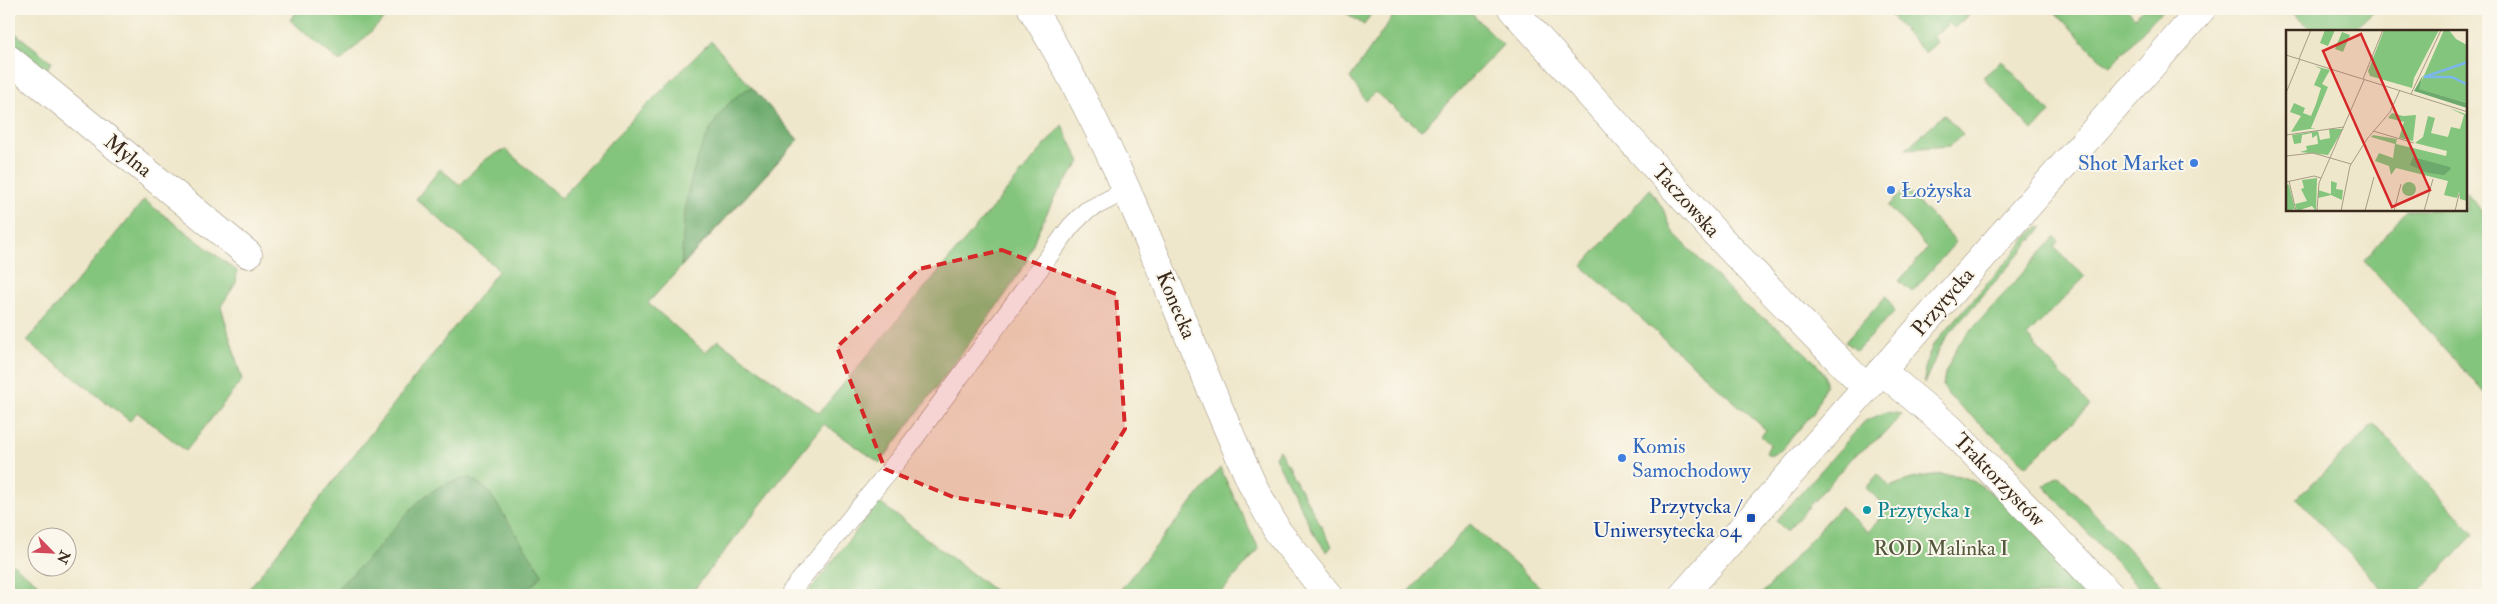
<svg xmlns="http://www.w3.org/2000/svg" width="2497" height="604" viewBox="0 0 2497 604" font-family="'IM FELL Double Pica',serif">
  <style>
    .green { fill: #84c57d; stroke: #60784e }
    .forest { fill: #6baa6c; stroke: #536a45 }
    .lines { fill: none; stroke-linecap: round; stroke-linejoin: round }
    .lane-casing { stroke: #958874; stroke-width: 19 }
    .street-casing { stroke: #958874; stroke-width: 29 }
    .secondary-casing { stroke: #958874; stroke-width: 29 }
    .lane { stroke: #fff; stroke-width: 18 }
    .street { stroke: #fff; stroke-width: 28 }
    .secondary { stroke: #fff; stroke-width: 28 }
    .marked { fill: #d62828; fill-opacity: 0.2; stroke: #d62828; stroke-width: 4; stroke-dasharray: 10 6; stroke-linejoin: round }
    .shop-dot { fill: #3f7fe0; stroke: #fbf7ec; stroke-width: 2 }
    .culture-dot { fill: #0f9aa8; stroke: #fbf7ec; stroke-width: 2 }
    .transit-dot { fill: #1a4fb4; stroke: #fbf7ec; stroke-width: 2 }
    .labels { text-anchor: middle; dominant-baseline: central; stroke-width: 4; stroke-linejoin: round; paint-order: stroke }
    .street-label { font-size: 21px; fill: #3b2a1e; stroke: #fbf7ec }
    .shop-label { font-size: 21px; fill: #366cbe; stroke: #fbf7ec; text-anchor: start }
    .transit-label { font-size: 21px; fill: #164399; stroke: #fbf7ec; text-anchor: end }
    .culture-label { font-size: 21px; fill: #0d838f; stroke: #fbf7ec; text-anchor: start }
    .park-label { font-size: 21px; fill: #51583a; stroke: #fbf7ec }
    .inset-river { fill: none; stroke: #7bb6ed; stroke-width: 2.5 }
    .inset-road { fill: none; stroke: #a79b86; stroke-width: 1 }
    .view { fill: #d62828; fill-opacity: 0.15; stroke: #d62828; stroke-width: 2.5 }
    .inset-edge { fill: none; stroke: #3b2a1e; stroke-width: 2.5 }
  </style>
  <rect width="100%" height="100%" fill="#fbf7ec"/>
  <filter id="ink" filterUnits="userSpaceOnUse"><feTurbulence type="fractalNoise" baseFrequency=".02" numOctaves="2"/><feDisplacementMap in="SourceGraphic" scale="10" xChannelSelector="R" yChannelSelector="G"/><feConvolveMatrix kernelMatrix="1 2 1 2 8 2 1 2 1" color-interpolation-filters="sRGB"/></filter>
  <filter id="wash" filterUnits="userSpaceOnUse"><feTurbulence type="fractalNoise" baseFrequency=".0096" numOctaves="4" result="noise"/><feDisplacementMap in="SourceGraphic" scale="20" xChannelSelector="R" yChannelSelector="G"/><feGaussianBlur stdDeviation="1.12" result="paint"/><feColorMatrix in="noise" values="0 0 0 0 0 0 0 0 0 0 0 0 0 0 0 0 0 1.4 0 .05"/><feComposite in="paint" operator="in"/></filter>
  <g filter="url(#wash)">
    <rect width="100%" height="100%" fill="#efe7cb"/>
    <path class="green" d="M 299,9 L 373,9 L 384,19 L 340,62 L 290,20 Z
      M 1340,9 L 1374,9 L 1364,25 Z
      M 1398,9 L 1467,9 L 1503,45 L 1421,130 L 1375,92 L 1366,101 L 1350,78 Z
      M 1885,9 L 1975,9 L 1954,28 L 1949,23 L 1933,37 L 1937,42 L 1925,53 Z
      M 2052,9 L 2127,9 L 2135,17 L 2143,9 L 2163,9 L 2111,66 L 2099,58 Z
      M 2287,9 L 2376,9 L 2352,31 L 2313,31 Z
      M 9,28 L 52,62 L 44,73 L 9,45 Z
      M 711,41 L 798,140 L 648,303 L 705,352 L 718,340 L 819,413 L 1062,125 L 1080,162 L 1056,195 L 1037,233 L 1026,262 L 1005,295 L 880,463 L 824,424 L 690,595 L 244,595 L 499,270 L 416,199 L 440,169 L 460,185 C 475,170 486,154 506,150 L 561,198 L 613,139 Z
      M 2002,61 L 2050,112 L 2033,131 L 1983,77 Z
      M 1944,114 L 1963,134 L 1950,146 L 1906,149 Z
      M 1650,189 L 1663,209 L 1673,232 L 1745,306 L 1780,329 L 1815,362 L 1824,374 L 1826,384 L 1814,412 L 1781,450 L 1770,456 L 1766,453 L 1770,444 L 1761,436 L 1766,430 L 1582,266 Z
      M 1906,189 L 1956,242 L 1912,292 L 1899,281 L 1928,248 L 1888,206 Z
      M 2466,193 L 2488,217 L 2488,396 L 2364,261 L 2407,210 L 2466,210 Z
      M 144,200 L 237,271 L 236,283 L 221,306 L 242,380 L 186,451 L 137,412 L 130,421 L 27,341 Z
      M 2037,227 L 2043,227 L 1950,333 L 1941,345 L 1924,384 L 1925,365 L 1933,345 Z
      M 2055,237 L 2059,241 L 2054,247 L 2085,277 L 2027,336 L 2090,406 L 2027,466 L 1949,396 L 1943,386 L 1945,373 L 1958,345 Z
      M 1886,296 L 1895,311 L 1856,351 L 1845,342 Z
      M 1886,412 L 1902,414 L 1883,435 L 1853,457 L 1787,531 L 1776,521 L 1865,421 Z
      M 2374,424 L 2474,534 L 2417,595 L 2388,595 L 2297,498 Z
      M 1279,450 L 1332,546 L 1327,552 L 1314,534 L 1275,457 Z
      M 1220,468 L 1259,549 L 1219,595 L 1116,595 Z
      M 1878,474 L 1890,487 C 1910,478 1931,473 1954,475 C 1996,479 2062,564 2091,595 L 1761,595 L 1840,507 L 1868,532 L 1889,509 L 1866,488 Z
      M 2059,475 L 2064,481 L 2166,589 L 2159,595 L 2146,595 L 2044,486 Z
      M 879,502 L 1000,595 L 806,595 Z
      M 1470,524 L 1549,595 L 1406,595 Z
      M 9,561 L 52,595 L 24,595 L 9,585 Z"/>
    <path class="forest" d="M 752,87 L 798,140 L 681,266 C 683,243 683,219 687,197 C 694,160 715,102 752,87 Z
      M 472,478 L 489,492 L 542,574 L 524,595 L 330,595 C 345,580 363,565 377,549 C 405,517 426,481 472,478 Z"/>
  </g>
  <g filter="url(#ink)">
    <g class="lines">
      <g class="lane-casing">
        <path id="lane" d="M 788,595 L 906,450 L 1071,226 L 1086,211 L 1127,190"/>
      </g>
      <g class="street-casing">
        <path id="street" d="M 1032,9 C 1125,158 1180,326 1253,486 L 1278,532 L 1328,595
          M 1512,9 L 1718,236 L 1866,388
          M 9,59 L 248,254
          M 1882,371 L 1950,428 L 2110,595"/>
      </g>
      <g class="secondary-casing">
        <path id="secondary" d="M 1683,595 L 2202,9"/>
      </g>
      <use href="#lane" class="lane"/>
      <use href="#street" class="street"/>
      <use href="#secondary" class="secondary"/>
    </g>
  </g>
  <path class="marked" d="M 1002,250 L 1116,294 L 1125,429 L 1070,517 L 953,497 L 885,469 L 837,347 L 919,269 Z"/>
  <g class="shop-dot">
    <circle cx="2194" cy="163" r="5"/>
    <circle cx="1891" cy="190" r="5"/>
    <circle cx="1622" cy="458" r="5"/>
  </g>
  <circle class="culture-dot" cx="1867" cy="510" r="5"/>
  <rect class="transit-dot" x="1746" y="513" width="10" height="10" rx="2.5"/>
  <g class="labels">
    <g class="street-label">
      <text transform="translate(128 156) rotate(39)">Mylna</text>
      <text transform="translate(1686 201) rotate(48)">Taczowska</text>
      <text transform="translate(1943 302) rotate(-49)">Przytycka</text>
      <text transform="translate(1176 305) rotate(67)">Konecka</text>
      <text transform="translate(1999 480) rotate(46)">Traktorzystów</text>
    </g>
    <g class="shop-label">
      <text x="2184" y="163" text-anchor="end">Shot Market</text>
      <text x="1901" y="190">Łożyska</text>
      <text x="1632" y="446">Komis<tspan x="1632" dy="24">Samochodowy</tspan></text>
    </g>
    <g class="transit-label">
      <text x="1741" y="506">Przytycka /<tspan x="1741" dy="24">Uniwersytecka 04</tspan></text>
    </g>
    <g class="culture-label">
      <text x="1877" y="510">Przytycka 1</text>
    </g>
    <g class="park-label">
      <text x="1941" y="548">ROD Malinka I</text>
    </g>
  </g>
  <g transform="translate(2286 30)">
    <rect width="181" height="181" fill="#efe7cb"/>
    <path d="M 39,0 L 49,0 L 42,16 L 34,13 ZM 98,0 L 153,0 L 128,48 L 126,58 L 84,46 L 82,41 ZM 158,0 L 163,0 L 170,9 L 181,15 L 181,73 L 132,59 ZM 56,2 L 64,5 L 57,22 L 49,19 ZM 28,36 L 44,40 L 36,54 L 42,57 L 25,98 L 30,98 L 5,102 L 15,86 L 4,82 L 8,73 L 19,78 L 17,83 L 25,86 L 30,74 L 35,58 L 28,55 L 35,39 ZM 163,78 L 182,85 L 181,171 L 174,169 L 173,162 L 171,168 L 158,165 L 162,151 L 110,138 L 105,145 L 103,136 L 89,131 L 93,123 L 107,128 L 109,114 L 85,107 L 87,105 L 111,109 L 110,114 L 160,126 L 161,121 L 129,113 L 137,107 L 142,86 L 149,88 L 145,103 L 162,107 L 165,97 L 174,99 L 178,85 ZM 106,83 L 117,86 L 130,85 L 127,111 L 113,108 L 118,92 L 102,88 ZM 43,99 L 57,99 L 42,125 L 14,122 L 21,120 L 20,116 L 32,114 L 31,105 L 26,108 L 26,103 L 16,105 L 15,113 L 8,114 L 6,105 L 32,101 L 34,110 L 44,108 ZM 31,148 L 30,181 L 26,176 L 11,181 L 9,174 L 21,171 L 15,159 L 18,158 L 16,150 ZM 45,151 L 51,153 L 50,159 L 57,160 L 56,170 L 45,165 L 32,168 L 32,160 L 45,164 ZM116 159a7 7 0 1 1 14 0a7 7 0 1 1-14 0ZM 0,154 L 3,155 L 9,179 L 0,181 Z" fill="#84c57d"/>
    <path d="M 137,45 L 133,59 L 181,73 L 181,78 L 128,61 ZM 127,127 L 164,137 L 165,139 L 158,145 L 142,143 L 124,135 Z" fill="#6baa6c"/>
    <path class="inset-river" d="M 182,32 L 138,47 L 166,47 L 182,55"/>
    <path class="inset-road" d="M 0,25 L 182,82M 13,29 L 25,0M 77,49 L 97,0M 0,63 L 14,29M 125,64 L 155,0M 87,101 L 128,113M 0,105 L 58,97M 0,126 L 27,123 L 65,134M 3,151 L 10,181M 0,152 L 28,146 L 35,148M 31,181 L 33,153 L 78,50M 55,181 L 64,136 L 81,109 L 104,82 L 114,60M 79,181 L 88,147M 108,181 L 115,154M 138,181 L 147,149M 169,181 L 173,164"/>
    <path class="view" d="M 75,4 L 144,160 L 106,177 L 37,21 Z"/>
    <rect width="181" height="181" class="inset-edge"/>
  </g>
  <rect width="2497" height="604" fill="none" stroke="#fbf7ec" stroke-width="30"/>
  <g transform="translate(52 552) rotate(114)"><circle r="24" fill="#fbf7ec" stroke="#aea59a"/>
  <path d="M0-4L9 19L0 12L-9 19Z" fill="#d1495b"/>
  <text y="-8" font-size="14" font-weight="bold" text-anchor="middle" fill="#3b2a1e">N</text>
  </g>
</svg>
